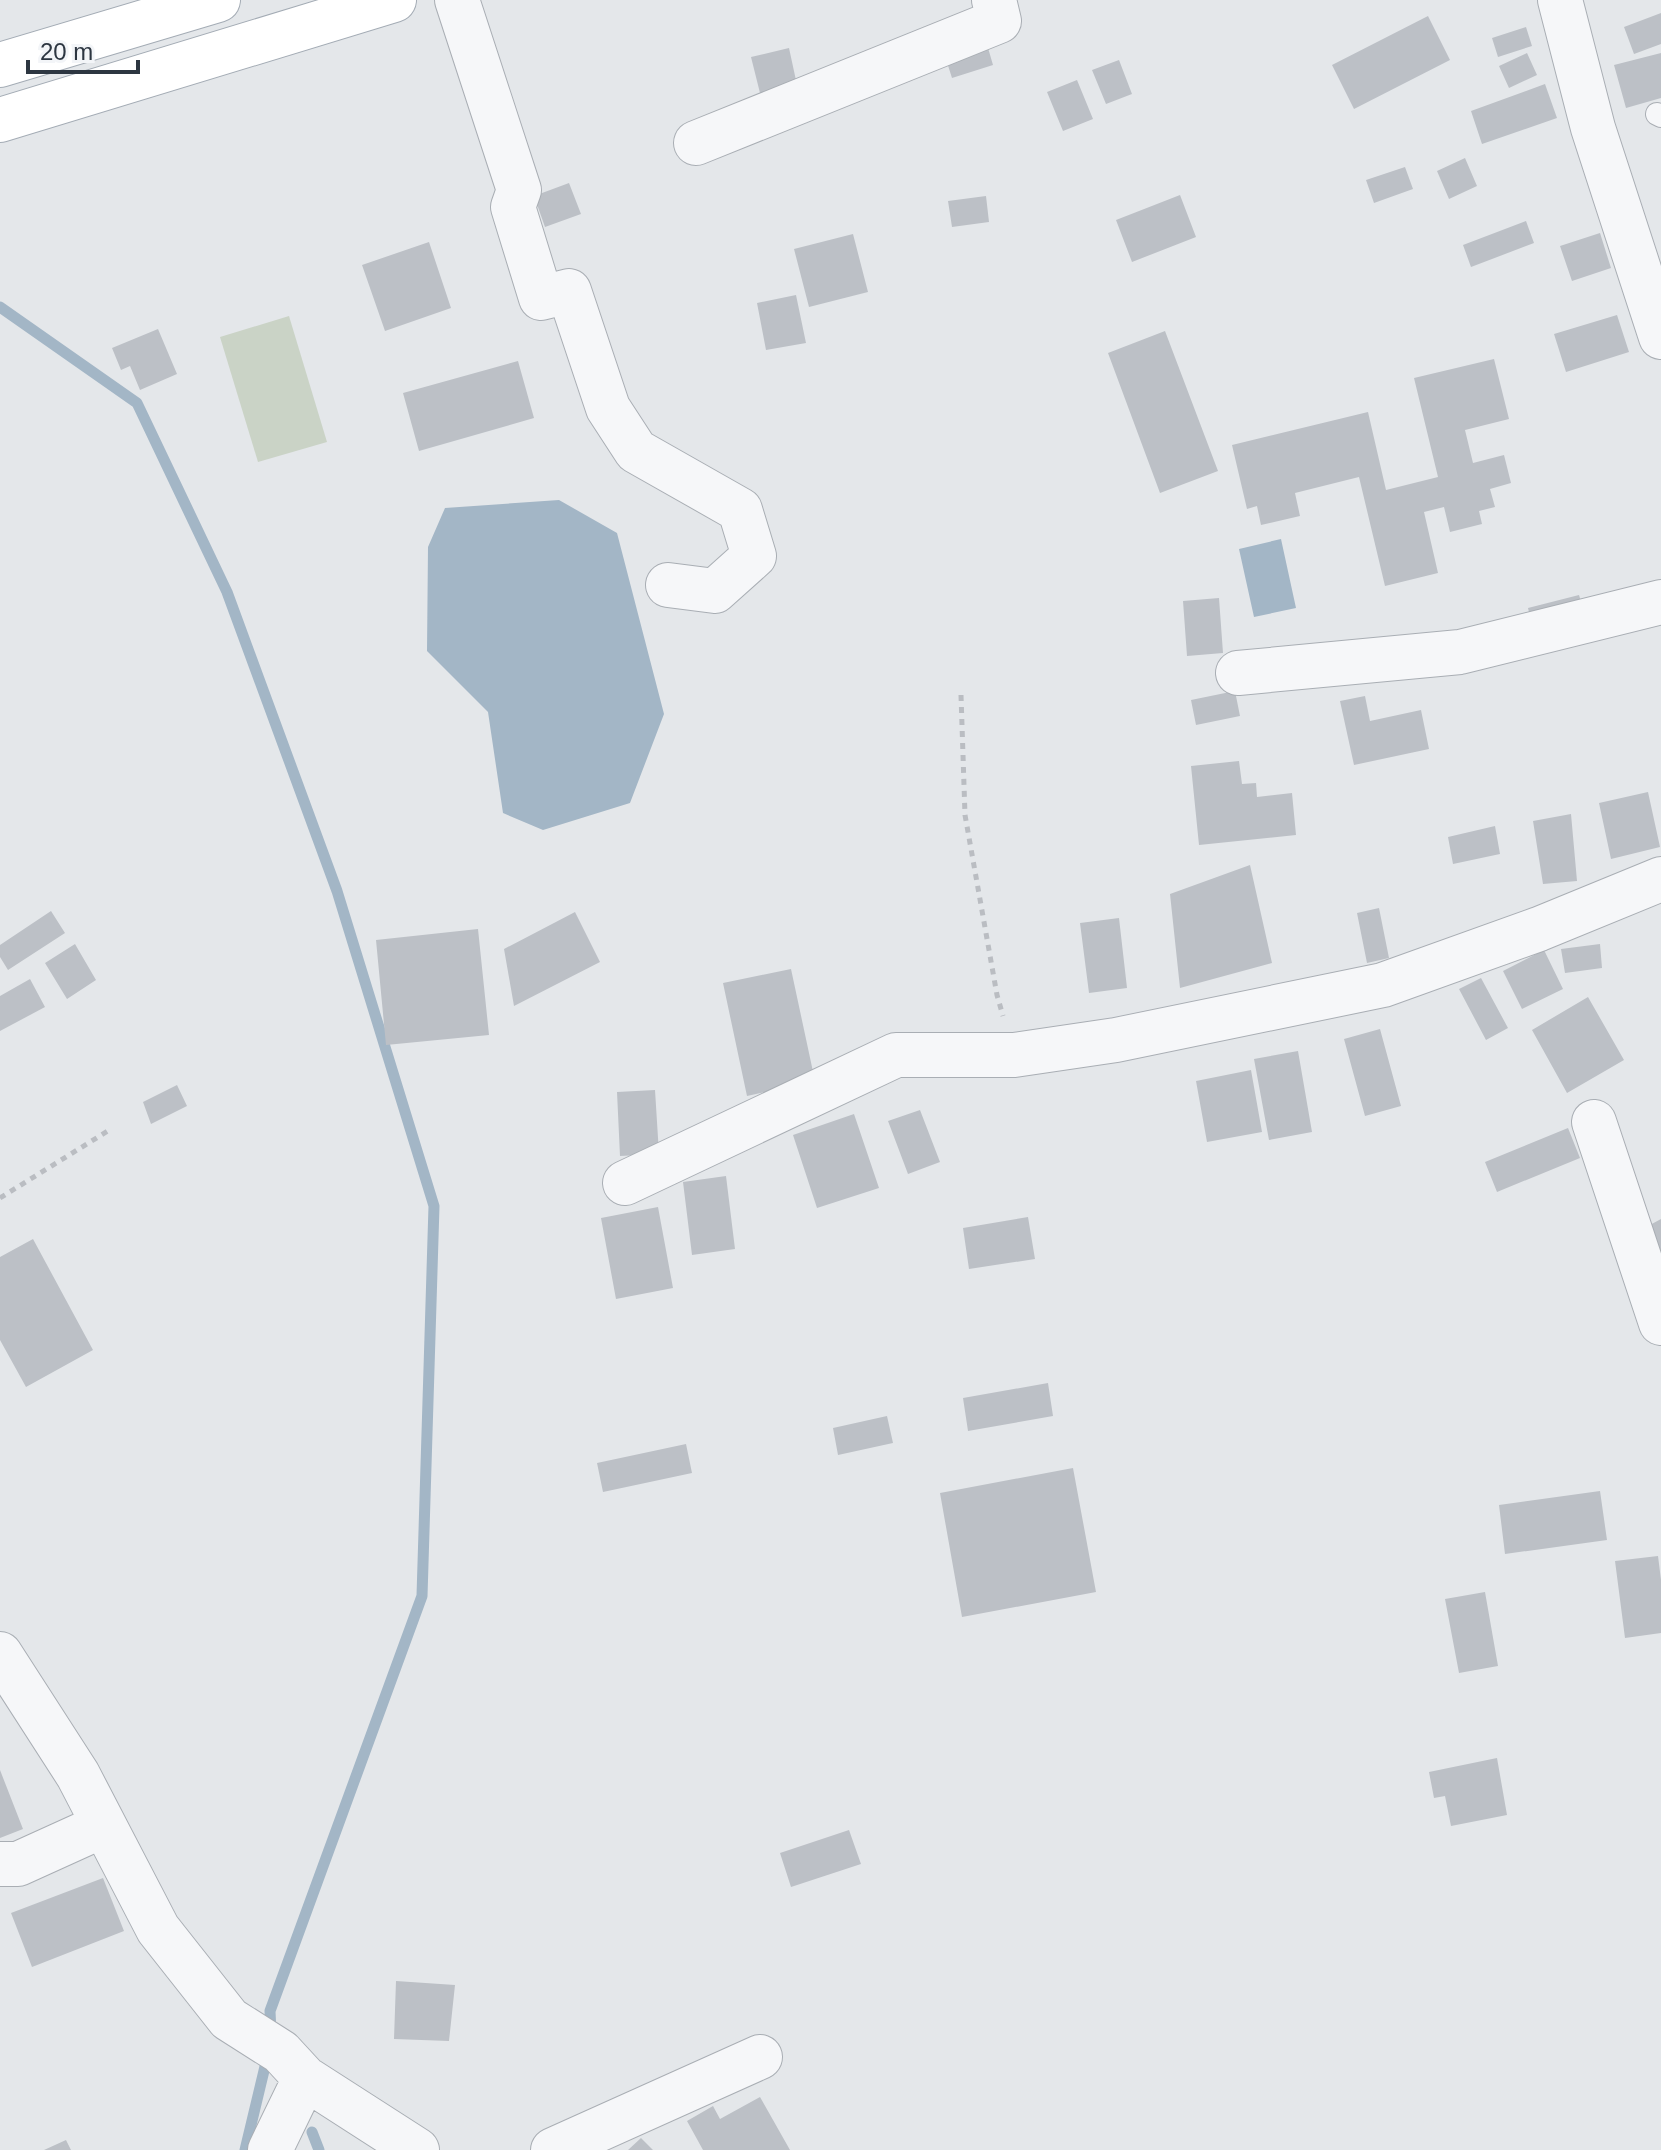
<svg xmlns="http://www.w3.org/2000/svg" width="1661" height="2150" viewBox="0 0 1661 2150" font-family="Arial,sans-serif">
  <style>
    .green { fill: #cad3c6 }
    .water { fill: #a3b6c6 }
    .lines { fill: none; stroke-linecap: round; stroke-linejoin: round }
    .stream { stroke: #a3b6c6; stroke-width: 11 }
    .building { fill: #bcc0c6 }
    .service-casing { stroke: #a9aeb4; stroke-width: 24 }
    .minor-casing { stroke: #a9aeb4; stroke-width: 46 }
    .primary-casing { stroke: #a4acb5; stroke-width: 46 }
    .path { stroke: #babdc2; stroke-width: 5; stroke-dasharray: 6 6; stroke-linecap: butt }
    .service { stroke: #f6f7f9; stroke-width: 22 }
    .minor { stroke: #f6f7f9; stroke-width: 44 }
    .primary { stroke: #fff; stroke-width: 44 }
  </style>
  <rect width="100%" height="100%" fill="#e4e7ea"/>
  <path class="green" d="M 289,316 L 327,442 L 258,462 L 220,337 Z"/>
  <path class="water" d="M 559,500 L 617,533 L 664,714 L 630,803 L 543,830 L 503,813 L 488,712 L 427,651 L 428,547 L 445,508 Z
    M 1281,539 L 1296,608 L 1254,617 L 1239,549 Z"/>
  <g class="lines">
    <path class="stream" d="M 0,307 L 137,403 L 227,592 L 337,891 L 434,1206 L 422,1596 L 270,2011 L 271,2033
      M 312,2132 L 319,2150
      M 245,2150 L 268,2054"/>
  </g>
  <path class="building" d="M 1661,13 L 1661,44 L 1634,54 L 1624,27 Z
    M 1428,16 L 1450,60 L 1354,109 L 1332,65 Z
    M 1526,27 L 1532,46 L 1498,57 L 1492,38 Z
    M 986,41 L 993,65 L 952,78 L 944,53 Z
    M 789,48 L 797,85 L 760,93 L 751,57 Z
    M 1527,53 L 1537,75 L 1509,88 L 1499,66 Z
    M 1661,53 L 1661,98 L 1626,108 L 1614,65 Z
    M 1119,60 L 1132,94 L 1106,104 L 1092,70 Z
    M 1077,80 L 1093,119 L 1063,131 L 1047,92 Z
    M 1545,84 L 1557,118 L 1482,144 L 1471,111 Z
    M 1465,158 L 1477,186 L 1449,199 L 1437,171 Z
    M 1405,167 L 1413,189 L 1374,203 L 1366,180 Z
    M 569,183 L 581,214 L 545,227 L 534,196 Z
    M 1180,195 L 1196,237 L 1132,262 L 1116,220 Z
    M 986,196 L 989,222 L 952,227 L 948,201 Z
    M 1526,221 L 1534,243 L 1471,267 L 1463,245 Z
    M 1600,233 L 1611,268 L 1572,281 L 1560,246 Z
    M 853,234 L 868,292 L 809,307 L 794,249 Z
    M 429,242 L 451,308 L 385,331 L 362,265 Z
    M 796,295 L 806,343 L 766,350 L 757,303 Z
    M 1617,315 L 1629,352 L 1566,372 L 1554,334 Z
    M 158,329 L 177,374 L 140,390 L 130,366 L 121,370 L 112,348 Z
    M 1165,331 L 1218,471 L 1160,493 L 1108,353 Z
    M 1494,359 L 1509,419 L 1465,430 L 1473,463 L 1504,455 L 1511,483 L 1490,489 L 1495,507 L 1479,511 L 1482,524 L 1450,532 L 1444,507 L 1424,512 L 1438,573 L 1385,586 L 1359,477 L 1295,493 L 1300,516 L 1261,525 L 1257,506 L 1247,509 L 1232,445 L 1368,412 L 1386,490 L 1438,477 L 1414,378 Z
    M 518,361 L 534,418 L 419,451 L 403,393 Z
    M 1579,595 L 1585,615 L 1533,629 L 1528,608 Z
    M 1219,598 L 1223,653 L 1187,656 L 1183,601 Z
    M 1235,691 L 1240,716 L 1196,725 L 1191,700 Z
    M 1365,696 L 1370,721 L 1421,710 L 1429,749 L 1354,765 L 1340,701 Z
    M 1239,761 L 1242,784 L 1256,783 L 1257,797 L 1292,793 L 1296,835 L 1199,845 L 1191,766 Z
    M 1648,792 L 1660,847 L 1611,859 L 1599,803 Z
    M 1571,814 L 1577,881 L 1543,884 L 1533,821 Z
    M 1495,826 L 1500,854 L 1453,864 L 1448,837 Z
    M 1250,865 L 1272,963 L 1180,988 L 1170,894 Z
    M 1379,908 L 1389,958 L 1367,963 L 1357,913 Z
    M 51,911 L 65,933 L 8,970 L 0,957 L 0,945 Z
    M 575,912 L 600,962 L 514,1006 L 504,949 Z
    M 1119,918 L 1127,988 L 1089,993 L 1080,923 Z
    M 478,929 L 489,1035 L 386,1045 L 376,940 Z
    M 75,944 L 96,980 L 67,999 L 45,963 Z
    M 1600,944 L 1602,968 L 1565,973 L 1561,949 Z
    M 1544,950 L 1563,989 L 1522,1009 L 1503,971 Z
    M 791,969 L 815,1081 L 747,1096 L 723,983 Z
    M 1481,978 L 1508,1028 L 1486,1040 L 1459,989 Z
    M 30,979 L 45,1007 L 0,1031 L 0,996 Z
    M 1588,997 L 1624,1060 L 1567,1093 L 1532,1030 Z
    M 1380,1029 L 1401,1106 L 1365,1116 L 1344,1039 Z
    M 1298,1051 L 1312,1132 L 1269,1140 L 1254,1059 Z
    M 1251,1070 L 1262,1132 L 1207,1142 L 1196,1081 Z
    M 177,1085 L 187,1106 L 151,1124 L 143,1102 Z
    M 655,1090 L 659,1154 L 620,1156 L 617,1092 Z
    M 920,1110 L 940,1162 L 908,1174 L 888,1121 Z
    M 854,1114 L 879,1188 L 817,1208 L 793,1135 Z
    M 1568,1128 L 1580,1158 L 1497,1192 L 1485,1162 Z
    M 726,1176 L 735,1249 L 692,1255 L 683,1182 Z
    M 658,1207 L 673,1288 L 616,1299 L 601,1218 Z
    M 1028,1217 L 1035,1259 L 969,1269 L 963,1228 Z
    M 1661,1219 L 1661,1255 L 1648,1226 Z
    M 33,1239 L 93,1350 L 26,1387 L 0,1340 L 0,1257 Z
    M 1048,1383 L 1053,1416 L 968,1431 L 963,1398 Z
    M 887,1416 L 893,1443 L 838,1455 L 833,1428 Z
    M 686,1444 L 692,1473 L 603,1492 L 597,1463 Z
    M 1073,1468 L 1096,1592 L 962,1617 L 940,1493 Z
    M 1600,1491 L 1607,1540 L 1505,1554 L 1499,1505 Z
    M 1658,1556 L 1661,1580 L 1661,1633 L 1625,1638 L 1615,1561 Z
    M 1485,1592 L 1498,1666 L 1459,1673 L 1445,1599 Z
    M 1497,1758 L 1507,1815 L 1451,1826 L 1445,1796 L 1434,1798 L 1429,1772 Z
    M 0,1770 L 23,1829 L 0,1838 Z
    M 849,1830 L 861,1864 L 791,1887 L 780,1853 Z
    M 103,1878 L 124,1931 L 32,1967 L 11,1913 Z
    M 396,1981 L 455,1985 L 449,2041 L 394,2039 Z
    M 760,2097 L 790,2150 L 703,2150 L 687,2121 L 713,2106 L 720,2119 Z
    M 641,2138 L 653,2150 L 628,2150 Z
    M 66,2140 L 71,2150 L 44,2150 Z"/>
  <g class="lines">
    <g class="service-casing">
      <path id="service" d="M 1657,114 L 1661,116"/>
    </g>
    <g class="minor-casing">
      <path id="minor" d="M 457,0 L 519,190 L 513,207 L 541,298 L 569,291 L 608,408 L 636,451 L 740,510 L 754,556 L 715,591 L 668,585
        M 1560,0 L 1593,128 L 1661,337
        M 696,143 L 999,21 L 994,0
        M 1238,673 L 1460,652 L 1661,602
        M 1594,1122 L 1661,1323
        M 625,1183 L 896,1055 L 1014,1055 L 1116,1040 L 1383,985 L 1539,929 L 1661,879
        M 0,1654 L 78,1775 L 158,1929 L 229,2019 L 281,2052 L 305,2078 L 417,2150
        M 0,1864 L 18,1864 L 104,1825
        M 270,2150 L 305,2078
        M 553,2150 L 760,2057"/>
    </g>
    <g class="primary-casing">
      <path id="primary" d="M 0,65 L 218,0
        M 0,120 L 394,0"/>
    </g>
    <path class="path" d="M 961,695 L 965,815 L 997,995 L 1003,1016
      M 0,1198 L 111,1129"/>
    <use href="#service" class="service"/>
    <use href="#minor" class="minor"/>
    <use href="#primary" class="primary"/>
  </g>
  <path d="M28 60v12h110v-12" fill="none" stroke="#2d3641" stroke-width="4"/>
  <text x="40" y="60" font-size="24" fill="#2d3641" stroke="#f3f5f8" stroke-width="6" paint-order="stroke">20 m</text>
</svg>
